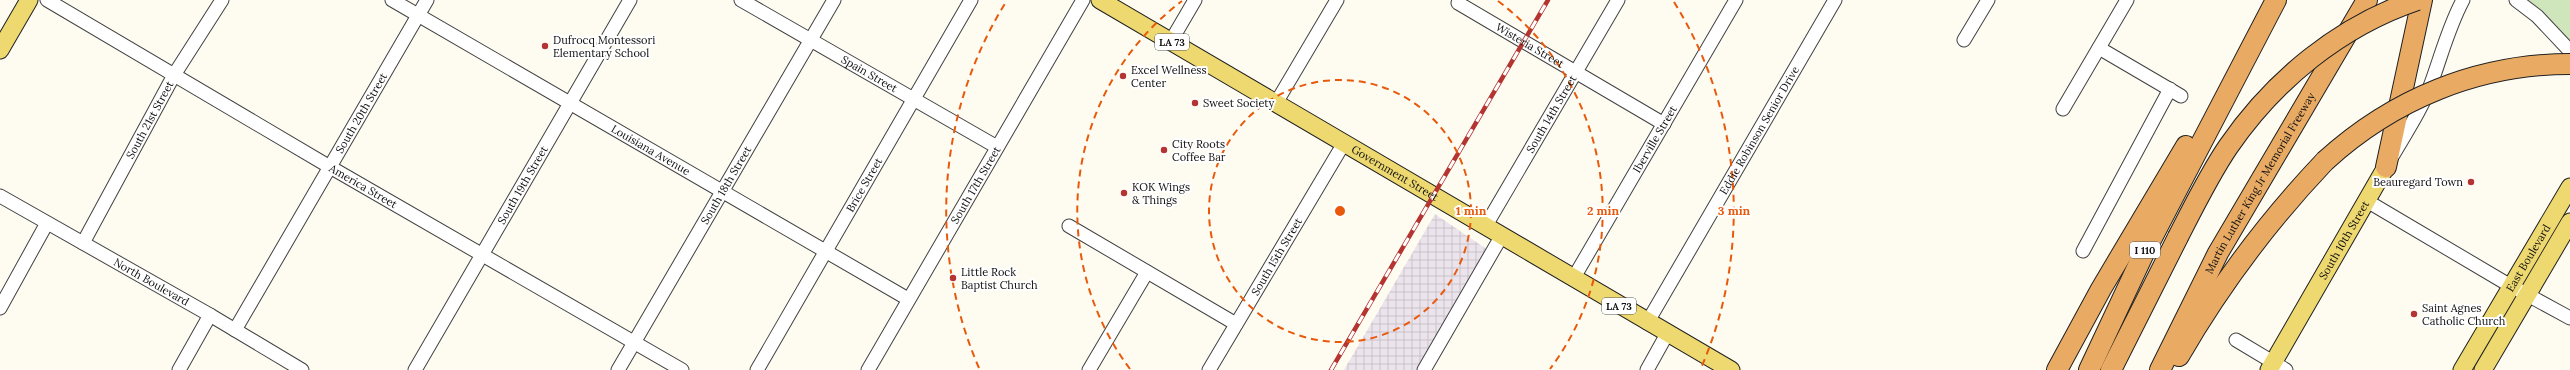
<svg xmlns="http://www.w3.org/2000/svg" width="2570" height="370" viewBox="0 0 2570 370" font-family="Lora,serif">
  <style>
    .industrial { fill: url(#industrial-grid) }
    .park { fill: #cfe6bd }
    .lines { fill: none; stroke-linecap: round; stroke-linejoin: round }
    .minor-casing { stroke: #424242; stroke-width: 15 }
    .major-casing { stroke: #202020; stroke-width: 19 }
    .highway-casing { stroke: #202020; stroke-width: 22 }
    .minor { stroke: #fff; stroke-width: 13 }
    .major { stroke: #eed971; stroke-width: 17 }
    .highway { stroke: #e9ab64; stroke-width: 20 }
    .rail-casing { stroke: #b43431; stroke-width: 4.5 }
    .rail { stroke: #fff; stroke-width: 3; stroke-dasharray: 9; stroke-linecap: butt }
    .highway-bridge-casing { stroke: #202020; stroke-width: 22; stroke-linecap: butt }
    .highway-bridge { stroke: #e9ab64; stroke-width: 20 }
    .ring { fill: none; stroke: #e8590c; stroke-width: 2; stroke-dasharray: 7 5 }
    .poi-dot { fill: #b43431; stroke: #fff; stroke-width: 1.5 }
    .labels { text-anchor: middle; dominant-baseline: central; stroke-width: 4; stroke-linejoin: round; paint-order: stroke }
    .shield { fill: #fff; stroke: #575757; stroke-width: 1 }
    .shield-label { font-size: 10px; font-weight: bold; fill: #0f0f0f }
    .poi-label { font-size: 11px; fill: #0f0f0f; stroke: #fff; text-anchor: start }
    .street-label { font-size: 11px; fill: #0f0f0f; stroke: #fff }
    .centre { fill: #e8590c; stroke: #fff; stroke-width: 2 }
    .ring-label { font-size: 12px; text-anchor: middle; font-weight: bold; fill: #e8590c; stroke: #fff; stroke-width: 4; stroke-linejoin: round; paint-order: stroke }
  </style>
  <defs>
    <pattern id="industrial-grid" width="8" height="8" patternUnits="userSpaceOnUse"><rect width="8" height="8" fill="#ece4ec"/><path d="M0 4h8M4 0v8" fill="none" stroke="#c9c2c9"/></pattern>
  </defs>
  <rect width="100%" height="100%" fill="#fefcf1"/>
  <path class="industrial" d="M 1435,214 L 1488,250 L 1418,370 L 1344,370 Z"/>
  <path class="park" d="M 2526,0 L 2570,0 L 2570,42 L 2548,17 Z"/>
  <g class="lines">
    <g class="minor-casing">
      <g id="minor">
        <path id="s1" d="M 47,0 L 330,167 L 682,370"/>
        <path id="s2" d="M 392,0 L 908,299"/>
        <path id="s3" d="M 741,0 L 997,147"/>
        <path id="s4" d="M 1460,0 L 1458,3 L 1664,124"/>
        <path d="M 2516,0 L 2537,16 L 2570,51"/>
        <path d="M 1964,40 L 1988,0"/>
        <path d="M 1171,41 L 1195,0"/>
        <path d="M 2099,48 L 2181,96"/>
        <path d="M 1276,103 L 1337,0"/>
        <path d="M 2063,109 L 2127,0"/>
        <path d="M 2393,155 C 2407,131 2423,107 2432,81 C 2442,53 2449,26 2463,0"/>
        <path id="s5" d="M 0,196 L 210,315 L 302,370"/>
        <path d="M 2367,201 L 2504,282 L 2570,318"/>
        <path d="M 1069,226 L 1236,324"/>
        <path id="s6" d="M 1485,227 L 1618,0"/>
        <path id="s7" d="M 83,243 L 174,75 L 222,0"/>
        <path d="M 2083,251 L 2170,89"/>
        <path id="s8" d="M 1573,279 L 1736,0"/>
        <path d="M 0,308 L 47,223"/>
        <path id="s9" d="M 1647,323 L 1835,0"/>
        <path id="s10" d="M 235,330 L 427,0"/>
        <path d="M 2236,340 L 2286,370"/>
        <path d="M 179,370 L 210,315"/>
        <path id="s11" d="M 415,370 L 630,0"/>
        <path id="s12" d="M 618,370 L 834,0"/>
        <path id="s13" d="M 757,370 L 971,0"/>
        <path id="s14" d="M 868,370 L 1083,0"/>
        <path d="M 1089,370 L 1147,272"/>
        <path id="s15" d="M 1209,370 L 1344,143"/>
        <path d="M 1424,370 L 1501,237"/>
        <path d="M 1647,370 L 1667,334"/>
      </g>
    </g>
    <g class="major-casing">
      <g id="major">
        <path id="s16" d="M 1100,0 L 1731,370"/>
        <path d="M 0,50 L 29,0"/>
        <path id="s17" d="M 2269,370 L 2386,167"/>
        <path id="s18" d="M 2462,370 L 2570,187"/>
        <path d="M 2483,370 L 2570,222"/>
      </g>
    </g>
    <g class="highway-casing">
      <g id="highway">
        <path d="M 2386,167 L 2422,0"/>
        <path d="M 2179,356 C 2220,285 2269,220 2325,161"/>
        <path d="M 2057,370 L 2101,289 L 2186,146"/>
        <path d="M 2089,370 L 2144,253 L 2276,0"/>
        <path d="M 2111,370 L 2178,237"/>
        <path id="s19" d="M 2160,370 L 2218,253 L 2367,0"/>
      </g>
    </g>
    <use href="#minor" class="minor"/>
    <use href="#major" class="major"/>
    <use href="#highway" class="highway"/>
    <g class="rail-casing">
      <path id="rail" d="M 1331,370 L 1548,0"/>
    </g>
    <use href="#rail" class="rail"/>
    <g class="highway-bridge-casing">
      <path id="highway-bridge" d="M 2325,161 C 2393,99 2478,64 2570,64
        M 2178,237 C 2194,206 2209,175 2228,147 C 2274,80 2340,26 2417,0"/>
    </g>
    <use href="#highway-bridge" class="highway-bridge"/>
  </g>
  <g class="ring">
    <circle cx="1340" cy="211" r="131"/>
    <path d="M1130 369A263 263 0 0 1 1182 1M1498 1A263 263 0 0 1 1550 369"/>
    <path d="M979 368A394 394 0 0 1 1006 2M1674 2A394 394 0 0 1 1701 368"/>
  </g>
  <g class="poi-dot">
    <circle cx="545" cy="46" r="4"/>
    <circle cx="1123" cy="76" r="4"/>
    <circle cx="1195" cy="103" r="4"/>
    <circle cx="1164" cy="150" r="4"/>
    <circle cx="2471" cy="182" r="4"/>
    <circle cx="1124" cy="193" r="4"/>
    <circle cx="953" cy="278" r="4"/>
    <circle cx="2414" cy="314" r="4"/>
  </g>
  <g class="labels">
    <g class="shield">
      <rect x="1155" y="34" width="34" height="16" rx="3"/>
      <rect x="2130" y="242" width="30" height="16" rx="3"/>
      <rect x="1602" y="298" width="34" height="16" rx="3"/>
    </g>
    <g class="shield-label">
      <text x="1172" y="42">LA 73</text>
      <text x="2145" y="250">I 110</text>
      <text x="1619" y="306">LA 73</text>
    </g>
    <g class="poi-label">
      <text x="553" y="40">Dufrocq Montessori<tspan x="553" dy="13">Elementary School</tspan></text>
      <text x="1131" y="70">Excel Wellness<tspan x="1131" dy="13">Center</tspan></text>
      <text x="1203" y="103">Sweet Society</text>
      <text x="1172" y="144">City Roots<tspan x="1172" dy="13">Coffee Bar</tspan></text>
      <text x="2463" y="182" text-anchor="end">Beauregard Town</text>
      <text x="1132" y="187">KOK Wings<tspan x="1132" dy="13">&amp; Things</tspan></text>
      <text x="961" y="272">Little Rock<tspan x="961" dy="13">Baptist Church</tspan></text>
      <text x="2422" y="308">Saint Agnes<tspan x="2422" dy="13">Catholic Church</tspan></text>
    </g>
    <g class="street-label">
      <text stroke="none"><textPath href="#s4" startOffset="87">Wisteria Street</textPath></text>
      <text stroke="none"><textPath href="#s3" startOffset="148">Spain Street</textPath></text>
      <text stroke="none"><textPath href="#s10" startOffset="251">South 20th Street</textPath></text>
      <text stroke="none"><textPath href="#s6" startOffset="131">South 14th Street</textPath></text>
      <text stroke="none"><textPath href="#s7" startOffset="140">South 21st Street</textPath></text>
      <text stroke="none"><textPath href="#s9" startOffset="223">Eddie Robinson Senior Drive</textPath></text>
      <text stroke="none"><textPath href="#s8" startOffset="162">Iberville Street</textPath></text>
      <text stroke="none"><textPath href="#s2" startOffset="299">Louisiana Avenue</textPath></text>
      <text stroke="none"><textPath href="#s16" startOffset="342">Government Street</textPath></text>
      <text stroke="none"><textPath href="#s19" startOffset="212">Martin Luther King Jr Memorial Freeway</textPath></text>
      <text stroke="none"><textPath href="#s11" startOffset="214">South 19th Street</textPath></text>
      <text stroke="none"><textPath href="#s12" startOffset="214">South 18th Street</textPath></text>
      <text stroke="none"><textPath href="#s13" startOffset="214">Brice Street</textPath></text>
      <text stroke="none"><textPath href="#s14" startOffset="214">South 17th Street</textPath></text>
      <text stroke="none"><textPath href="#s1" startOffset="367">America Street</textPath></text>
      <text stroke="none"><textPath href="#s17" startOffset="150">South 10th Street</textPath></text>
      <text stroke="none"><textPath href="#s15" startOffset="132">South 15th Street</textPath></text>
      <text stroke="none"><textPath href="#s18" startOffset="130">East Boulevard</textPath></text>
      <text stroke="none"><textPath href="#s5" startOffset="174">North Boulevard</textPath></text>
    </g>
  </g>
  <circle cx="1340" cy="211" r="6" class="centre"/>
  <g class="ring-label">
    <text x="1471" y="215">1 min</text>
    <text x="1603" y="215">2 min</text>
    <text x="1734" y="215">3 min</text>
  </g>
</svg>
